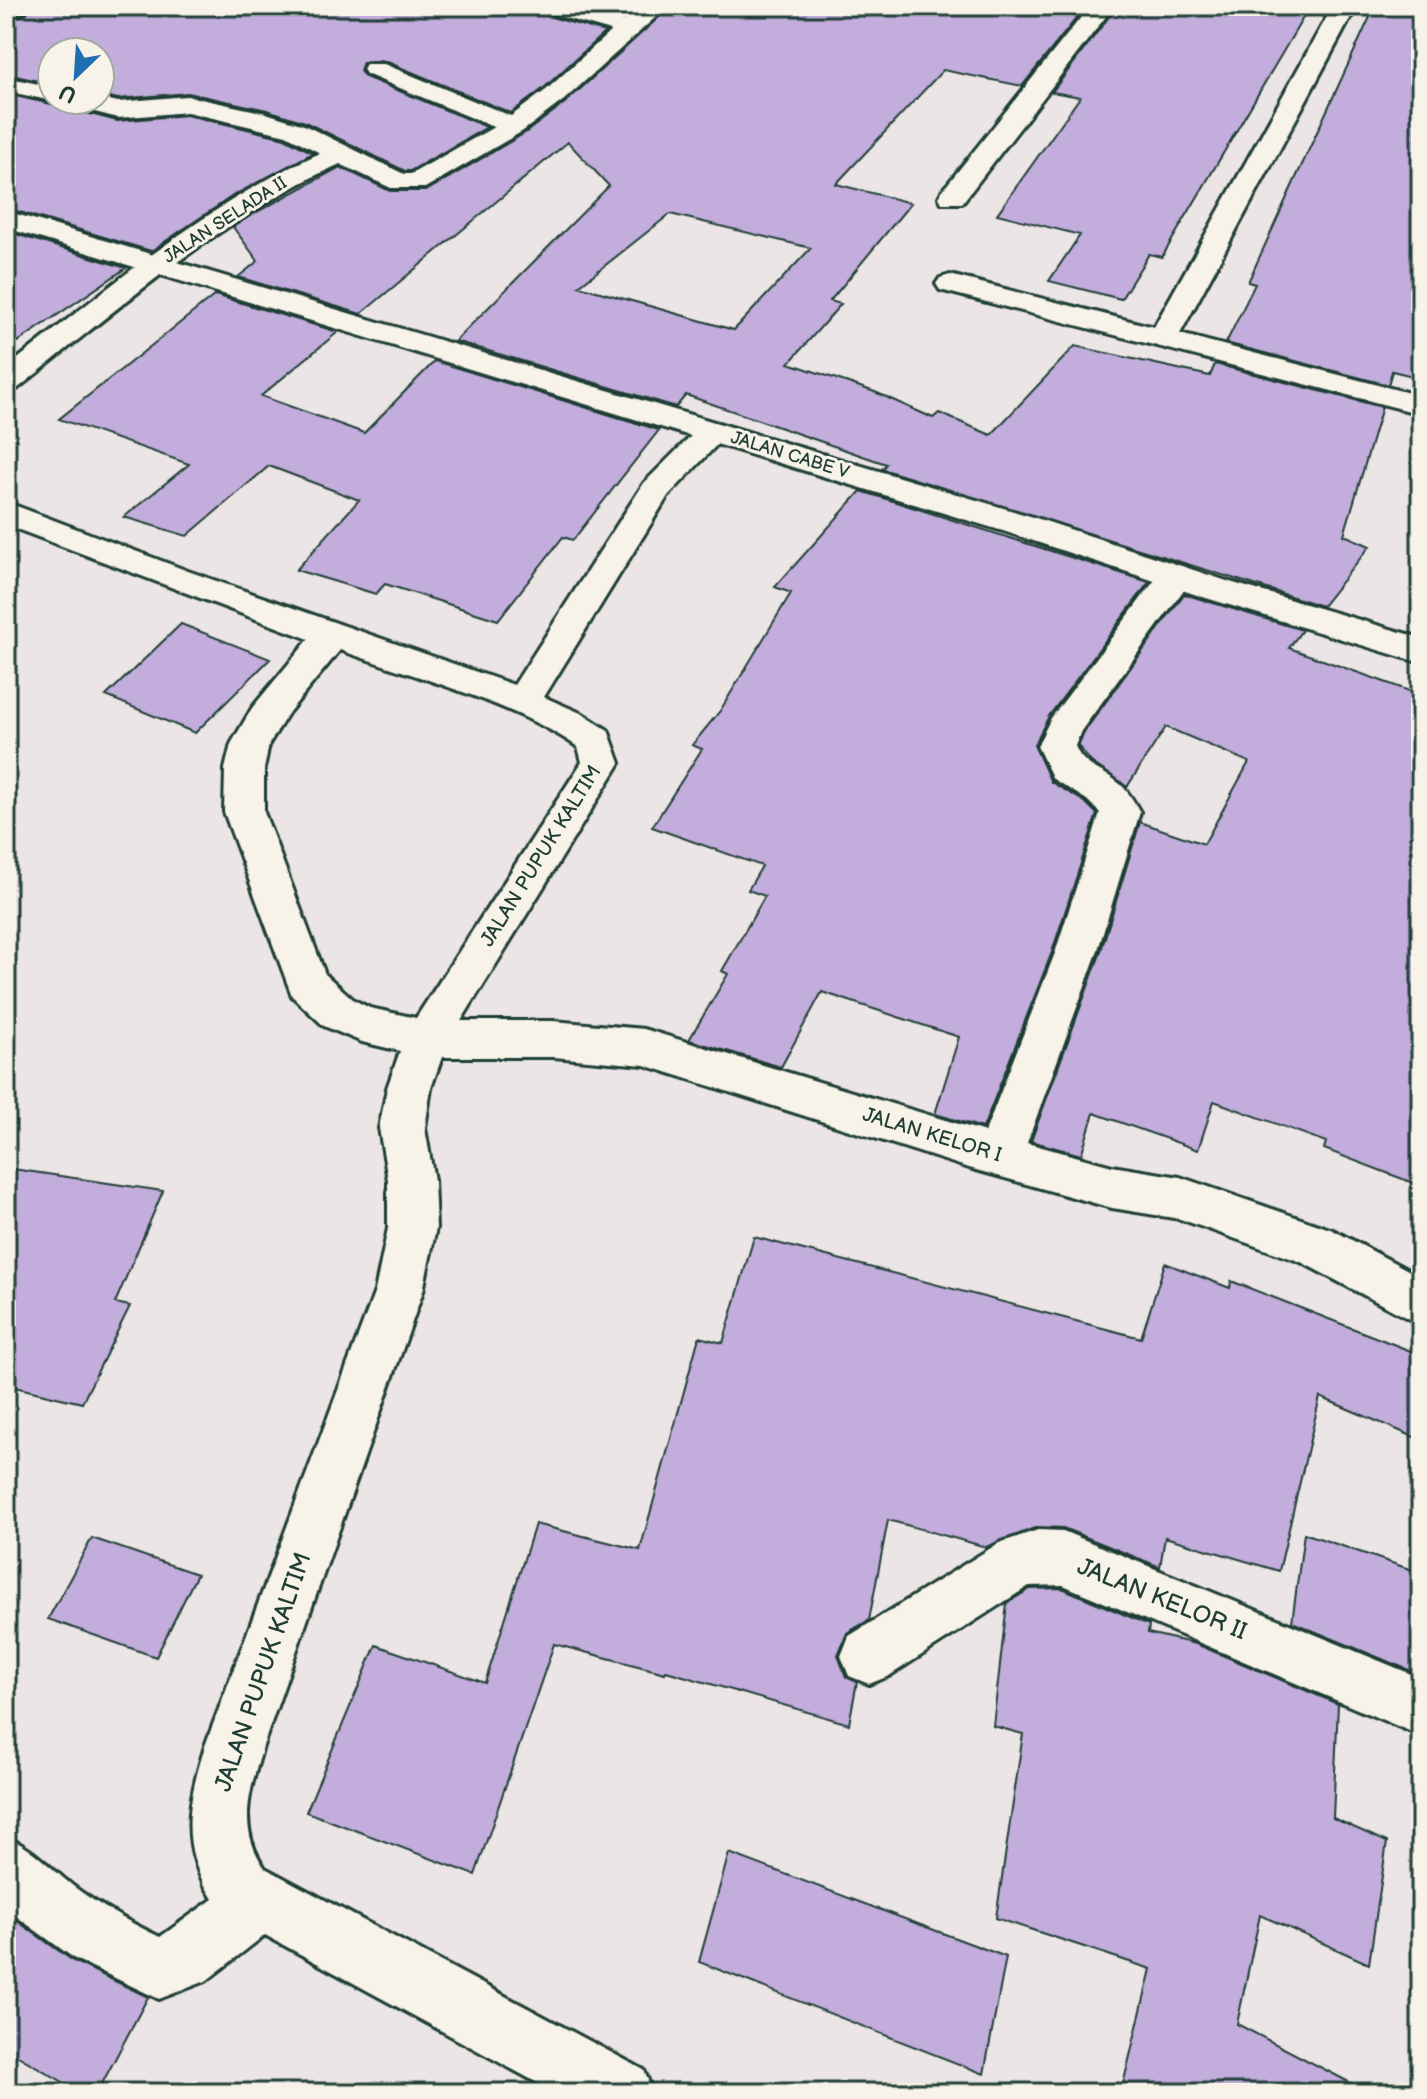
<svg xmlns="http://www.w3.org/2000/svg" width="1427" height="2099" viewBox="0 0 1427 2099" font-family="'Balsamiq Sans',sans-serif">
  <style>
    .building { fill: #c2addc; stroke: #1f3d34; stroke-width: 2; fill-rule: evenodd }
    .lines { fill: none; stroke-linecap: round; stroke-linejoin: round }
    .minor-casing { stroke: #1f3d34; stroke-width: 6 }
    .tertiary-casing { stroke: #1f3d34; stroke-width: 6 }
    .minor { fill: #f7f3e8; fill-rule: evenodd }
    .tertiary { fill: #f7f3e8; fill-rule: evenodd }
    .labels { text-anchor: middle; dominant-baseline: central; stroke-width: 6; stroke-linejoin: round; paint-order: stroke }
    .far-street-label { font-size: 18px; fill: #1f3d34; stroke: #f7f3e8 }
    .street-label { font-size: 20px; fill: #1f3d34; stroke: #f7f3e8 }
    .near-street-label { font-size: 24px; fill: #1f3d34; stroke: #f7f3e8 }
  </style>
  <rect width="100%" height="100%" fill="#ece5e6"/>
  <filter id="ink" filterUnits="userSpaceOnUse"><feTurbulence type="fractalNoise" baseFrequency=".0125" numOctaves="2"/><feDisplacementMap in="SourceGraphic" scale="16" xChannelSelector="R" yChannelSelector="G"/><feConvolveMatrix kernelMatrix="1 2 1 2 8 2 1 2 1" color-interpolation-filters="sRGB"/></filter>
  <g filter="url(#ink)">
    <path class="building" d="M 32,6 L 534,6 L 540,14 L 605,32 L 544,88 L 511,113 L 385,61 L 363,62 L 360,71 L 365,77 L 487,127 L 410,171 L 405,171 L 305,122 L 267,110 L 188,93 L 118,99 L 100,95 L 100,52 L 52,52 L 52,84 L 6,74 L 6,22 L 26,14 Z
      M 671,6 L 1086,6 L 1022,86 L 943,70 L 836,184 L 911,203 L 830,301 L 841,304 L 789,363 L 875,392 L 933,418 L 939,413 L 991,435 L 1075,346 L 1210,376 L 1215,364 L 1382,407 L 1344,535 L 1370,546 L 1322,606 L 882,469 L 886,464 L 686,395 L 676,407 L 455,341 L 609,186 L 568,142 L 361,314 L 238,277 L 258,261 L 233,227 L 255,213 L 340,167 L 390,191 L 426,191 L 525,133 L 566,102 ZM 670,214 L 811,248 L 734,330 L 579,286 Z
      M 1117,6 L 1310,6 L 1162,257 L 1149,254 L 1121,299 L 1049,281 L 1080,235 L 997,214 L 1080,97 L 1052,92 Z
      M 1375,6 L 1421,6 L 1421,378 L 1392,371 L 1388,385 L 1226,343 L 1255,284 L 1248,282 Z
      M 6,94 L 51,104 L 62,100 L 67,108 L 117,121 L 187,115 L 285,138 L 313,153 L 234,195 L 151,251 L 6,208 Z
      M 6,231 L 126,268 L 6,350 Z
      M 215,295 L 338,332 L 261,396 L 364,433 L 435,361 L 659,430 L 573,540 L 563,537 L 498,620 L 385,584 L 376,594 L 296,570 L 359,500 L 269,466 L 187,536 L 124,517 L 189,464 L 59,419 Z
      M 861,491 L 1149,582 L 1049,716 L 1034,745 L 1051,782 L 1085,802 L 1097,814 L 1052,952 L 983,1128 L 935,1114 L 959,1037 L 822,992 L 781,1067 L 689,1040 L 728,974 L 722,971 L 765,896 L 748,890 L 762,866 L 652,827 L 702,749 L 692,745 L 720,711 L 791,593 L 775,587 Z
      M 1184,594 L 1302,630 L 1289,648 L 1421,695 L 1421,1186 L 1324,1149 L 1326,1142 L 1214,1101 L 1198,1150 L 1094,1113 L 1081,1155 L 1031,1141 L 1100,954 L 1140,822 L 1204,844 L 1249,762 L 1166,727 L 1127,787 L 1091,762 L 1078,746 L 1084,732 Z
      M 181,624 L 270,659 L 195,733 L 106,696 Z
      M 6,1168 L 163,1191 L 115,1303 L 130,1306 L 82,1403 L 6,1385 Z
      M 754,1237 L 1141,1338 L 1165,1263 L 1230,1288 L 1231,1281 L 1421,1355 L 1421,1440 L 1320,1397 L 1279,1571 L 1165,1537 L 1160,1567 L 1063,1528 L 1037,1527 L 986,1547 L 888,1520 L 869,1620 L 847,1633 L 838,1655 L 846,1677 L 857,1682 L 849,1724 L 666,1671 L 665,1673 L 554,1644 L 475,1875 L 306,1812 L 376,1645 L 485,1683 L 535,1524 L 640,1550 L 699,1337 L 723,1343 Z
      M 1304,1533 L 1421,1573 L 1421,1675 L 1292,1622 Z
      M 92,1538 L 197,1574 L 156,1657 L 48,1619 Z
      M 1062,1588 L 1149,1625 L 1148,1633 L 1196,1644 L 1338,1704 L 1333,1818 L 1387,1842 L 1369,1964 L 1260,1915 L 1237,2024 L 1370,2093 L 1121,2093 L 1151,1969 L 996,1918 L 1023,1734 L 993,1726 L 1007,1603 L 1030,1589 Z
      M 729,1853 L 1006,1957 L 984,2074 L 699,1962 Z
      M 6,1913 L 73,1961 L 148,1997 L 97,2093 L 82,2093 L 6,2049 Z"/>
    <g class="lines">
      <g class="minor-casing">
        <path id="minor" d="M 6,6 L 29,6 L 25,11 L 6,19 Z
          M 537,6 L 575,6 L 624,20 L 642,6 L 668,6 L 564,100 L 523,131 L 425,188 L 391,188 L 340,164 C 220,218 119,308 17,389 L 6,392 L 6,368 C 105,291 204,205 320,153 L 286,135 L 187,112 L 118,118 L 68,105 L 65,100 L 100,98 L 118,102 L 187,96 L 266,113 L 304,125 L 404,174 L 411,174 L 494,127 L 366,74 L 363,69 L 366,64 L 384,64 L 511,116 L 546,90 L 611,31 L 541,11 Z
          M 1090,6 L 1114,6 L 962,203 L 942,203 L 939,197 L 942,191 Z
          M 1333,6 L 1357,6 L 1180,334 L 1421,396 L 1421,414 L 940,290 L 936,284 L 940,278 L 950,275 L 1154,327 Z
          M 6,77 L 52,87 L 52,100 L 58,100 L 52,101 L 6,91 Z
          M 713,422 L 724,425 L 729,432 L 668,496 L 544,697 L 583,714 L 608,730 L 620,763 L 461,1021 L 553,1021 L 644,1029 L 985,1132 L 1055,953 L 1100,813 L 1087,800 L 1053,779 L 1037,746 L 1051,718 L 1164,568 L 1176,565 L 1188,568 L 1193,576 L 1188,584 L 1081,731 L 1075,746 C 1084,769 1103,769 1120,784 C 1129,792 1134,802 1140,812 L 1097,953 L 1027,1143 L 1112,1166 L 1180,1177 L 1333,1230 L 1421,1277 L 1421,1325 L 1301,1262 L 1180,1219 L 1112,1208 L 969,1168 L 644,1065 L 553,1057 L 442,1057 L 431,1088 L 425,1128 L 434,1180 L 436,1228 L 423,1291 L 263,1746 C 250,1791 236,1827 265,1868 L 644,2070 L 653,2093 L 556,2093 L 265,1935 L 206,1981 L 159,1999 L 75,1959 L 6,1909 L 6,1837 C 34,1848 53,1871 77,1889 C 103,1908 131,1923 160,1937 L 213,1899 C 178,1846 188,1802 205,1746 L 375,1291 L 388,1228 L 388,1180 L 379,1128 L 387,1088 L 400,1051 L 362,1042 L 324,1026 L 292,996 L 224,812 L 225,769 L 231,744 L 252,708 L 309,639 L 6,525 L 6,502 L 188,571 L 514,685 L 644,483 L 702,425 ZM 340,650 C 414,677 515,703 578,747 L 582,762 L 416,1018 L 370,1008 L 354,1000 L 325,974 L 264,812 L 264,769 L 269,744 L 289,712 Z
          M 1038,1530 L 1063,1531 L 1421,1678 L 1421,1736 L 1063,1585 L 1029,1586 L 889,1676 L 869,1684 L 849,1676 L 841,1656 L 849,1636 L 999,1543 Z"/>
      </g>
      <g class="tertiary-casing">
        <path id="tertiary" d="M 6,211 L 1030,516 L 1230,582 L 1421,638 L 1421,663 L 1206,598 L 1006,532 L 6,228 Z"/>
      </g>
      <use href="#minor" class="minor"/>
      <use href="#tertiary" class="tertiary"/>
    </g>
  </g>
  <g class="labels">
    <g class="far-street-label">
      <text transform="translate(225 220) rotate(-33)">JALAN SELADA II</text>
      <text transform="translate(790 455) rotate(17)">JALAN CABE V</text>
    </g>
    <g class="street-label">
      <text transform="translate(541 856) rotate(-58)">JALAN PUPUK KALTIM</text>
      <text transform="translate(932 1135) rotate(17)">JALAN KELOR I</text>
    </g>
    <g class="near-street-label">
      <text transform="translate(1162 1599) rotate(22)">JALAN KELOR II</text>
      <text transform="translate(263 1672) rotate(-71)">JALAN PUPUK KALTIM</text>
    </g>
  </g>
  <rect width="1427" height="2099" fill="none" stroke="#f7f3e8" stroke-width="32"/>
  <rect x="16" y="16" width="1395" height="2067" fill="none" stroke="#1f3d34" stroke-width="3" filter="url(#ink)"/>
  <g transform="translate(76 76) rotate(205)"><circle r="38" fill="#f7f3e8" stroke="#a1aaa0" stroke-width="2"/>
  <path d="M0-6L14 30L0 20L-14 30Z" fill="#1f6fb2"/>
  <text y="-12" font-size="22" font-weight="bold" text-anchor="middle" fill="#1f3d34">U</text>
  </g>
</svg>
